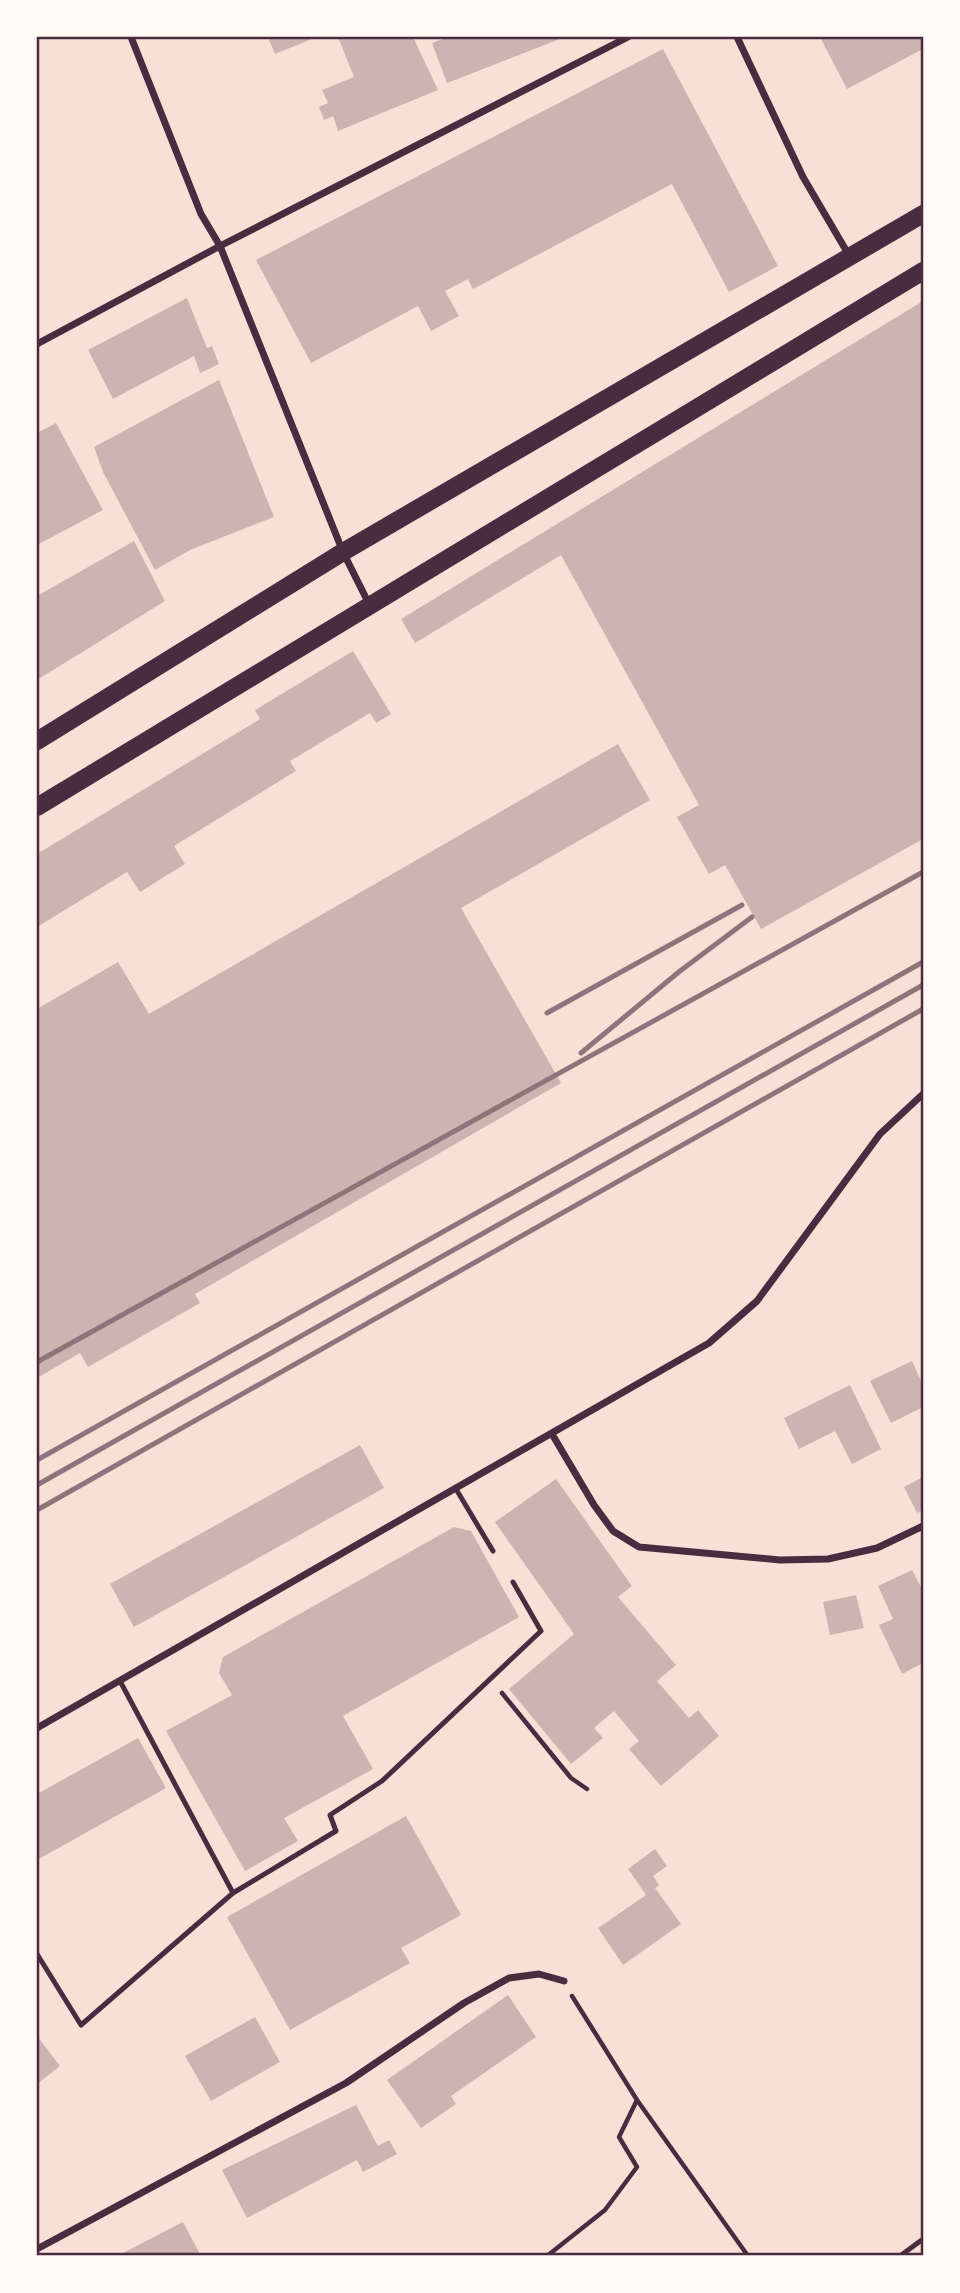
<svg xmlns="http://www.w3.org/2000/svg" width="960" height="2293" viewBox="0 0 960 2293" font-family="Manrope,sans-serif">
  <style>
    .building { fill: #ccb4b1 }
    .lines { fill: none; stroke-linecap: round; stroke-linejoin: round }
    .path { stroke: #4a2c40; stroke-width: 4.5 }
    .service { stroke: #4a2c40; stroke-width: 5 }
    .minor { stroke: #4a2c40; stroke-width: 7 }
    .primary { stroke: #4a2c40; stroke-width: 18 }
    .rail { stroke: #8f747c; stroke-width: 5 }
    .neatline { fill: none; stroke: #4a2c40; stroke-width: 2.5 }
  </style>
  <rect width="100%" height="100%" fill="#f7e1d7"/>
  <path class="building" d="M 268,37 L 317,37 L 275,54 Z
    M 338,37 L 413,37 L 438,90 L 338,131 L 333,116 L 324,120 L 319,107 L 328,103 L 322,90 L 354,77 Z
    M 448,37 L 565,37 L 447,83 L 432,43 Z
    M 820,37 L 923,37 L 923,49 L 847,89 Z
    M 663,49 L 778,266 L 729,292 L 672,184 L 473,289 L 468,279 L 445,291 L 459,316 L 431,331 L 418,306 L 311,363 L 256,260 Z
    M 187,298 L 207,348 L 212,346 L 219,364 L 200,373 L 194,356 L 113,399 L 88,350 Z
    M 923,301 L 923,839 L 761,929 L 725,865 L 709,874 L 677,817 L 699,805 L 561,555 L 415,643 L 401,619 Z
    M 219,380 L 274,517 L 190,550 L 155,570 L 103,472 L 94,447 Z
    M 56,423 L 103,510 L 37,545 L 37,433 Z
    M 134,541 L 165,601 L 37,680 L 37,596 Z
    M 353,651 L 391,714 L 376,723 L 370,713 L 290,761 L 296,771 L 174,846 L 185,864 L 140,892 L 127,872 L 37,927 L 37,854 L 260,719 L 255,710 Z
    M 618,744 L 650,800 L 461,908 L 561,1083 L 195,1294 L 200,1303 L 88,1367 L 80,1353 L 37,1378 L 37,1009 L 118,962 L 149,1014 Z
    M 912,1361 L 923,1385 L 923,1407 L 891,1423 L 870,1381 Z
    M 850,1385 L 881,1449 L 852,1464 L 835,1431 L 799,1449 L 784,1418 Z
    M 360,1445 L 384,1488 L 134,1627 L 110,1584 Z
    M 923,1477 L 923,1510 L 917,1513 L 904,1487 Z
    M 556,1479 L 632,1586 L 618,1597 L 676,1665 L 657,1681 L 689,1718 L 698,1710 L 719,1736 L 661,1786 L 629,1749 L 639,1741 L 614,1711 L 594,1728 L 603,1738 L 571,1764 L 509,1689 L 574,1634 L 495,1522 Z
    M 454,1527 L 471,1531 L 519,1617 L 343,1716 L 373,1769 L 284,1818 L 298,1841 L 245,1871 L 166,1731 L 232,1695 L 219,1673 L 223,1657 Z
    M 912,1570 L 923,1591 L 923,1663 L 902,1674 L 879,1625 L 893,1619 L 878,1586 Z
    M 856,1595 L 864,1628 L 830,1635 L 823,1602 Z
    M 138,1738 L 166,1788 L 37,1860 L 37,1794 Z
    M 406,1816 L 461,1915 L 401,1948 L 410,1963 L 290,2030 L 227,1917 Z
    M 655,1849 L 667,1866 L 653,1876 L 659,1885 L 655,1888 L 681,1924 L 623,1965 L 598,1928 L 646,1895 L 628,1869 Z
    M 508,1995 L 536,2037 L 451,2096 L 456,2104 L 421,2128 L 387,2080 Z
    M 255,2017 L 280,2062 L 211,2101 L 185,2056 Z
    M 37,2036 L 60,2066 L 37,2084 Z
    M 356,2105 L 378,2146 L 389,2140 L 397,2154 L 363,2172 L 357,2160 L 247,2218 L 222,2170 Z
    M 183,2222 L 201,2256 L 117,2256 Z"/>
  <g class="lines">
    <path class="path" d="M 502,1693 L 571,1778 L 587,1789
      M 572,1996 L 637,2100 L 748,2256
      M 547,2256 L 605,2210 L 637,2167 L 619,2137 L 637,2100"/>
    <path class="service" d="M 456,1489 L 493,1551
      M 120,1681 L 233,1893
      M 37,1954 L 81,2025 L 233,1893 L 336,1831 L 330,1815 L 382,1781 L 541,1631 L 513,1582
      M 900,2256 L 923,2239"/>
    <path class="minor" d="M 131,37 L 201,214 L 220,246 L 343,552 L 369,604
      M 737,37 L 803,177 L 850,257
      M 37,344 L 220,246 L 628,37
      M 552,1434 L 594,1505 L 613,1531 L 639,1547 L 780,1560 L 828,1559 L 877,1548 L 923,1526
      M 37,1728 L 709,1343 L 757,1301 L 880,1134 L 923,1094
      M 37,2249 L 346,2083 L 464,2003 L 509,1978 L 539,1974 L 564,1981"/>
    <path class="primary" d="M 37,741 L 343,552 L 923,214
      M 37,807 L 923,271"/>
    <path class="rail" d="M 547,1013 L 742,905
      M 581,1053 L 680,971 L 752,917
      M 37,1362 L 923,872
      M 37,1460 L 923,962
      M 37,1485 L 923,985
      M 37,1510 L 923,1009"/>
  </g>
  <rect width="960" height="2293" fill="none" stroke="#fffaf5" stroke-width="77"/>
  <rect x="38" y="38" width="884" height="2216" class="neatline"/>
</svg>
